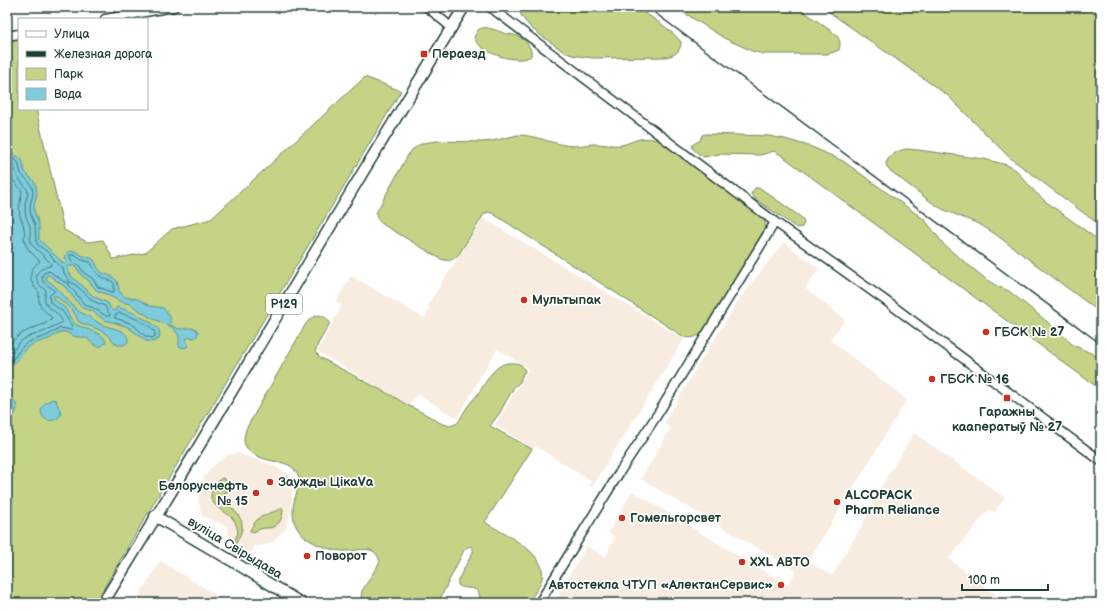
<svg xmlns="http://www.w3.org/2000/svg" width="1108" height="610" viewBox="0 0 1108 610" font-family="'Balsamiq Sans',sans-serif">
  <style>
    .built { fill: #f8ece0 }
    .green { fill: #c5d387; stroke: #72885e }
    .water { fill: #7dcbdb; stroke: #579298 }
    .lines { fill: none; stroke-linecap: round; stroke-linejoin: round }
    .shore { stroke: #457677; stroke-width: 1 }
    .minor-casing { stroke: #1f3d34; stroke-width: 11 }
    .major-casing { stroke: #1f3d34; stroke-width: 13 }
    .minor { stroke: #fff; stroke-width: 8 }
    .major { stroke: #fff; stroke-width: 10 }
    .rail { stroke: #1f3d34; stroke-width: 1.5 }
    .poi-dot { fill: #c8321e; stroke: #fff; stroke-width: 1.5 }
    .labels { text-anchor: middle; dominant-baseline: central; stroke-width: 3.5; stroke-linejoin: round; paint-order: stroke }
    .shield { fill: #fff; stroke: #627771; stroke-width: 1 }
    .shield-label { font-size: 12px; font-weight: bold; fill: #1f3d34 }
    .poi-label { font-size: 13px; font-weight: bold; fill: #1f3d34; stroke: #fff; text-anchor: start }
    .street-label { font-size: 13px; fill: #1f3d34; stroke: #fff }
  </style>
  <rect width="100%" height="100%" fill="#fff"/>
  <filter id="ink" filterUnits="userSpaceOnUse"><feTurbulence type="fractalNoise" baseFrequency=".025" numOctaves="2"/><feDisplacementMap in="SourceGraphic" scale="8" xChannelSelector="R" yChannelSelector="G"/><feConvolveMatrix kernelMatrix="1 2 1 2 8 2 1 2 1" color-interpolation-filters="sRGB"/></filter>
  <g filter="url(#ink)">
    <path class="built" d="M 483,218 L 684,339 L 592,487 L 589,485 L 591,481 L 535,446 L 533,449 L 495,425 L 529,369 L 497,349 L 457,418 L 417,394 L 409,406 L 317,351 L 342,306 L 336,302 L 351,276 L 424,318 L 430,308 L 427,307 L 434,295 Z
      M 784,242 L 819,269 L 805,288 L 845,320 L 830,340 L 907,400 L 808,561 L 832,576 L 872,508 L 877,508 L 871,503 L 914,433 L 1005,498 L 994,512 L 989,509 L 949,559 L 1007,603 L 553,603 L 587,546 L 605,557 L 616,537 L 608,533 L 632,491 L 729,550 L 788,585 L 796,571 L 641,479 L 671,428 L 664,424 L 694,372 L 739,300 Z
      M 237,453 L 272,465 L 285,472 L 291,476 L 292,483 L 292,499 L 291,510 L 285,530 L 273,542 L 264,545 L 255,546 L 250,554 L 227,540 L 229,532 L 227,526 L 202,516 L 198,500 L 200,486 L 204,477 L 211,468 L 227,455 Z
      M 160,561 L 229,603 L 135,603 Z"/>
    <path class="green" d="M 519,7 L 634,7 C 648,14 672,30 681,42 C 681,52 674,56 665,57 L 593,58 L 572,55 L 564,52 L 531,28 L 525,21 L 521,15 Z
      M 675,7 L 798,7 L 835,34 C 840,39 841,42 839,50 L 828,54 L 764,54 L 752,51 L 724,38 Z
      M 822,7 L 1101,7 L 1101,226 L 1009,157 L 947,95 Z
      M 482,28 C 489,27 495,30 501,32 C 505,34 510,34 514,35 C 522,37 533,46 531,56 C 518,65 478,53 474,37 L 478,30 Z
      M 19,38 L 19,109 L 36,109 L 64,230 L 87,242 L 103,240 L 113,259 L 145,253 L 172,229 L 211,219 L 365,77 L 401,91 L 161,491 L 95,603 L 19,603 L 7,596 L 7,40 Z
      M 706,134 L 769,136 L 785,139 L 812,147 L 843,161 L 925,220 L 945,246 L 987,280 L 997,286 L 1009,291 L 1056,329 L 1073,345 L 1093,354 L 1101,360 L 1101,390 L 781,155 L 774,151 L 760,155 L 719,154 L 704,157 C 696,153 685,145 700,141 L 702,135 Z
      M 518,135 C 538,135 555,146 575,146 C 581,146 587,144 593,144 C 603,144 612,146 621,145 C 626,144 631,142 636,140 C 646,137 656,139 666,142 L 762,217 C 767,224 766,227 762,235 L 703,332 C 697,337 692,339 684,337 L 492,213 L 488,212 L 484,214 L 459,254 C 454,260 449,262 441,259 L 384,225 C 378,221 375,218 377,211 L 408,155 L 412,150 L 417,146 L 423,143 L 437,141 L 483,142 L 492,141 Z
      M 906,149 L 918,150 L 984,159 L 1007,165 L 1016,170 L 1035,192 L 1045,201 L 1101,242 L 1101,313 L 995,234 L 981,225 L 942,209 L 931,202 L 888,169 L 886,164 C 888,155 897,151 906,149 Z
      M 755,188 L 760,188 L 763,190 L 802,218 L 804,223 L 802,227 L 797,228 L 794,226 L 755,199 L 751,194 L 752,192 Z
      M 320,315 C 325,317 327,318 330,323 L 318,344 L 315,352 L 321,358 L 396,398 C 405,405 415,408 425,414 C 432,417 439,424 447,425 C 448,426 451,426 453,425 C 459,424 461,417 464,412 C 468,405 473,400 477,395 C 488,381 494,361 514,363 C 520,363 524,366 525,372 L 523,373 L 520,382 L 514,387 L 499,414 L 490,426 L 532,449 L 485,522 C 502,534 548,552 542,578 C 540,587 533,595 528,603 L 478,603 L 480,597 L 478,591 C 471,586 464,590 458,585 L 458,580 L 473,552 L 473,548 C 470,545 467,547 464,550 L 438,603 L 363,603 L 361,597 L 362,591 L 380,562 C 375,542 358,552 344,551 C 334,551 326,548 317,544 C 296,535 289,520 295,498 C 298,489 302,480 296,472 C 291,462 279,463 269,460 C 260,458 245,452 244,441 C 244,437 245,433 246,429 L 304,327 C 308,320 312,316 320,315 Z
      M 222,478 L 225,479 L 226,481 L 228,492 L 225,492 L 226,506 L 230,506 C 246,522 245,527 234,547 L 232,545 L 238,533 C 237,527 236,522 232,518 C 224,509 203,505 214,487 C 216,484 218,480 222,478 Z
      M 283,508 C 283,515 281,524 273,527 C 269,529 264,527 260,529 C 257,530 255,532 251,532 L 250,530 C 252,527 254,523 256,521 C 261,515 275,512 283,508 Z"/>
    <path class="water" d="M 7,148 L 22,160 L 25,172 L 33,180 L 36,186 L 37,194 L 34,205 L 34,210 L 35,214 L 39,224 L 39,239 L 63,263 L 67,263 L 65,255 L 70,251 L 75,251 L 83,256 L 91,258 L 94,260 L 98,268 L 102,273 L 111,276 L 117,281 L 119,291 L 125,297 L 138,299 L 150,306 L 163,308 L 170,316 L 170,324 C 183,334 184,325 196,329 L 198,332 L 197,336 L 194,338 L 189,337 L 186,339 L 188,345 L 187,347 L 183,348 L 179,346 L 179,337 L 178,334 L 172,327 L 151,318 L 130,304 L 121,302 L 108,295 L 96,290 L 89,281 L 81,275 L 77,268 L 73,266 L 69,266 L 68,268 L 68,271 L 73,278 L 84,287 L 93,296 L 108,303 L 110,308 L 113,311 L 115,311 L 117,307 C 125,308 155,323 159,330 C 160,333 160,336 159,339 L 152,342 L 146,341 L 128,327 L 116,323 L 104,320 L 92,311 L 82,308 L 64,286 L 50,276 L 47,275 L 46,277 L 46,279 C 59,288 66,299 77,310 C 81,313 84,314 88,316 C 92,318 95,321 99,323 C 107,329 129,327 128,342 L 124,345 L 117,345 L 106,334 L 100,330 L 79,322 L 73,311 L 56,296 L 54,296 L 54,299 L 65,308 L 73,322 L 77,325 L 99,334 L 103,337 L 106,341 C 100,353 92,342 86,338 C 83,337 80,337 77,337 C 71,336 67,331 62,332 C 58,333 54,336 51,338 C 43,342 34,342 27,348 C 19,354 20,363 7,366 Z
      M 7,395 C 21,402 19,414 7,422 Z
      M 53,399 L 56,400 C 57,405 61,410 61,415 C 48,431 28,408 53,399 Z"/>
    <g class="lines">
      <path class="shore" d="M 7,154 L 18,162 L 21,174 L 29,182 L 32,187 L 33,194 L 30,205 L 30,210 L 31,216 L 35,225 L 36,241 L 38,245 L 50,254 L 57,264 L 63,268 L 64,273 L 69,280 L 68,282 L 66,283 L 49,271 L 44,273 L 42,277 L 43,282 L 54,290 L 54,292 L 49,296 L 50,302 L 63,312 L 73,328 L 71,330 L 61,328 L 46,336 L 28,342 L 22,347 L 14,358 L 11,361 L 7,362
        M 7,160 L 14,165 L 17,176 L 27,189 L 28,193 L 25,204 L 25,211 L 26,217 L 30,226 L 30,236 L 31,243 L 34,247 L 46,258 L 51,264 L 50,266 C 41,267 32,274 39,284 C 40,286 43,288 46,290 C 40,311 56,306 62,321 L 61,323 C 56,325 52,327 47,330 C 38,335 28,335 20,342 C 15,347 13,353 7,357
        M 7,167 L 8,168 L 12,179 L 22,191 C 21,200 18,207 20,216 C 21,220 24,224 24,228 C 25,231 24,235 24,238 C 25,249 33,254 40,261 C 38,263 35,265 33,268 C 28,277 32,286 39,292 C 37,308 44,309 52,318 C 46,325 37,326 29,330 C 19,334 12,340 7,350
        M 70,255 L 74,255 L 82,260 L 90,262 C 94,267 95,273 101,277 C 105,280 110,279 114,283 L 114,292 L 112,292 L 98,287 L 92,278 L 84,273 L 79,265 L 72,262 L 70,257 Z
        M 71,282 L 78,287 L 93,301 L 105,306 L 107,311 L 110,314 L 110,316 L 106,316 L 94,308 L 85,305 L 69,285 L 69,283 Z
        M 119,313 C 131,316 146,322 155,332 L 155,336 L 152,338 L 145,336 L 135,326 L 130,323 L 115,318 L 115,316 Z"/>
      <g class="minor-casing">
        <path id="minor" d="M 427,7 L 452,28
          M 490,7 L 775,222 L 886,301 L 1101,461
          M 105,19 L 174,7
          M 7,36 L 19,34
          M 539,603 L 621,470 L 659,412 L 775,222"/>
      </g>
      <g class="major-casing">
        <path id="major" d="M 155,516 L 232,561 L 301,603
          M 103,603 L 184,471 L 363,172 L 464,7"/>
      </g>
      <use href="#minor" class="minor"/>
      <use href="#major" class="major"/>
      <path class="rail" d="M 647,7 L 1101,344"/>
    </g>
  </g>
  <g class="poi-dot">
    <rect x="420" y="50" width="8" height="8" rx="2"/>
    <circle cx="524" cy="300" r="4"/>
    <circle cx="986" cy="332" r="4"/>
    <circle cx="932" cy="379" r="4"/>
    <rect x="1003" y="394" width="8" height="8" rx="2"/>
    <circle cx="270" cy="482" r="4"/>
    <circle cx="256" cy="493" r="4"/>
    <circle cx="837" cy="502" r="4"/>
    <circle cx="622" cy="518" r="4"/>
    <circle cx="307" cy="556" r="4"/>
    <circle cx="742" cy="562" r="4"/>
    <circle cx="781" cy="585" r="4"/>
  </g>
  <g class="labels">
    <rect class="shield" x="266" y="294" width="36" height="20" rx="3"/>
    <g class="shield-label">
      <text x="284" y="304">Р129</text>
    </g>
    <g class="poi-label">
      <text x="432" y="54">Пераезд</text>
      <text x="532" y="300">Мультыпак</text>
      <text x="994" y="332">ГБСК № 27</text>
      <text x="940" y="379">ГБСК № 16</text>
      <text x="1007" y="412" text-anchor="middle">Гаражны<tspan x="1007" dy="15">кааператыў № 27</tspan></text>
      <text x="278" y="482">Заужды ЦікаVа</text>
      <text x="248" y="486" text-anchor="end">Белоруснефть<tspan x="248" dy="15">№ 15</tspan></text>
      <text x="845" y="495">ALCOPACK<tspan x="845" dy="15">Pharm Reliance</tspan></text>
      <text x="630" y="518">Гомельгорсвет</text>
      <text x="315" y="556">Поворот</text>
      <text x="750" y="562">XXL АВТО</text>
      <text x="773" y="585" text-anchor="end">Автостекла ЧТУП «АлектанСервис»</text>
    </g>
    <g class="street-label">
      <text transform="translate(235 548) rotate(31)">вуліца Свірыдава</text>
    </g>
  </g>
  <rect width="1108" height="610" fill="none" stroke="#fff" stroke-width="24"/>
  <rect x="12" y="12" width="1084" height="586" fill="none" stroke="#1f3d34" stroke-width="1.5" filter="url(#ink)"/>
  <rect x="18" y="18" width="130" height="92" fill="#ffffff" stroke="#a5b1ae"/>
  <rect x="26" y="31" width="20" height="6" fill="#ffffff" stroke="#a5b1ae"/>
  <text x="54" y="38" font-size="12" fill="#1f3d34">Улица</text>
  <rect x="26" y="51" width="20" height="6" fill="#1f3d34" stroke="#a5b1ae"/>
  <text x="54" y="58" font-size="12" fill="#1f3d34">Железная дорога</text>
  <rect x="26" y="68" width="20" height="12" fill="#c5d387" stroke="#a5b1ae"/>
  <text x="54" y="78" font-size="12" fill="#1f3d34">Парк</text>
  <rect x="26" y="88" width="20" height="12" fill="#7dcbdb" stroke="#a5b1ae"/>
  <text x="54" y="98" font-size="12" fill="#1f3d34">Вода</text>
  <path d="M962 584v6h86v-6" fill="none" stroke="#1f3d34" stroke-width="2"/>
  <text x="968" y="584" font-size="12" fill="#1f3d34" stroke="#ffffff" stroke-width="3" paint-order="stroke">100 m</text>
</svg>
